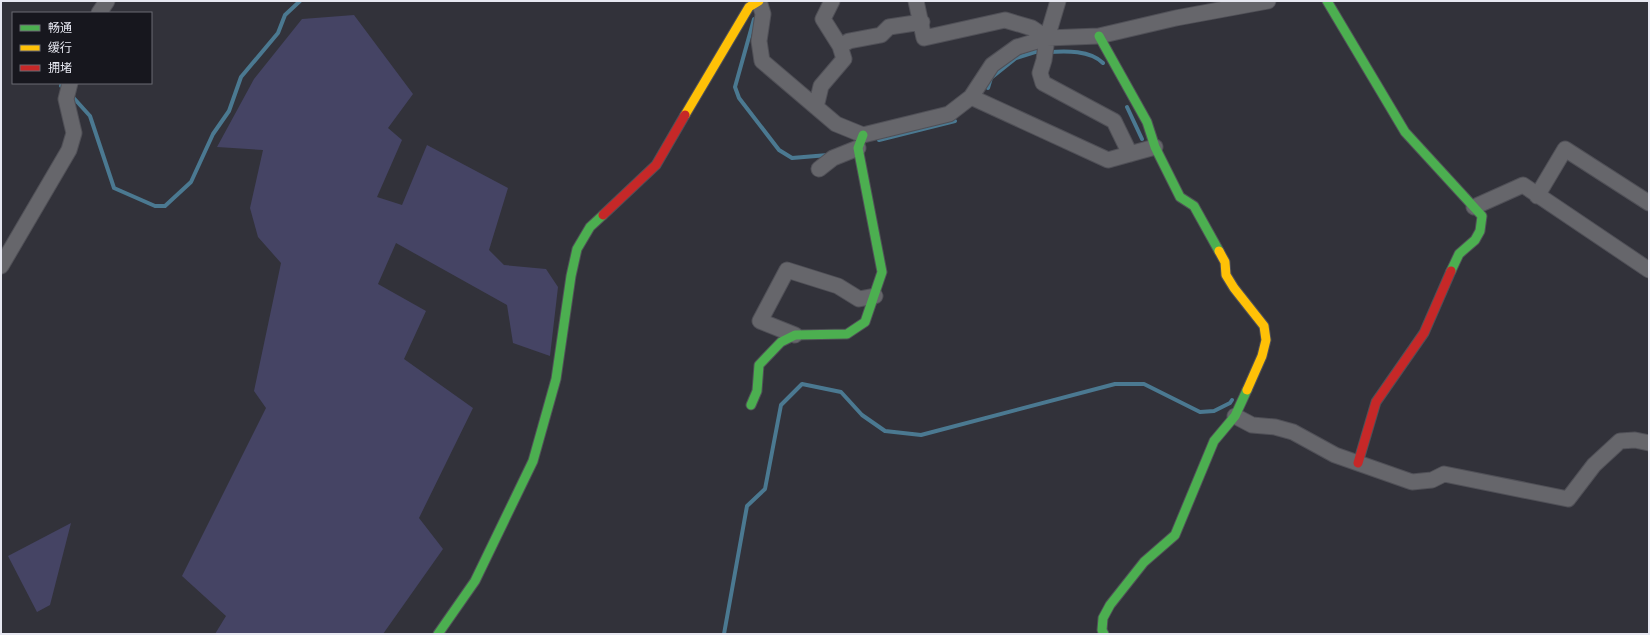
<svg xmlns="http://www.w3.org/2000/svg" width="1650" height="635" viewBox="0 0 1650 635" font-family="'Times New Roman','Noto Sans SC',serif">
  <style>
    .green { fill: #454464 }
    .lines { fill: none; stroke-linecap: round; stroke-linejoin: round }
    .stream { stroke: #4b7991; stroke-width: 4 }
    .street-casing { stroke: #505057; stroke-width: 17 }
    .fast-casing { stroke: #505057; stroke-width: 11 }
    .slow-casing { stroke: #505057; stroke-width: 11 }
    .jam-casing { stroke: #505057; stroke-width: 11 }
    .street { stroke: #66666b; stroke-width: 15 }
    .fast { stroke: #4caf50; stroke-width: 9 }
    .slow { stroke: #ffc107; stroke-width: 9 }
    .jam { stroke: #c62828; stroke-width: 9 }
  </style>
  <rect width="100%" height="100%" fill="#32323a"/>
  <path class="green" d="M 354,15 L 413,94 L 388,128 L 402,140 L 377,197 L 402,205 L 427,145 L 508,188 L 489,250 L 504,265 L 546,269 L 558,287 L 550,356 L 513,343 L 507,305 L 396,243 L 378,284 L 426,311 L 404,359 L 473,408 L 419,518 L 443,549 L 383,634 L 215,634 L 226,616 L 182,576 L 266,408 L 254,391 L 281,263 L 258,237 L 250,208 L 263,150 L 217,147 L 254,79 L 302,19 Z
    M 71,523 L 50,605 L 37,612 L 8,556 Z"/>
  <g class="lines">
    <path class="stream" d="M 754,19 L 735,87 L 739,98 L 779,150 L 792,158 L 828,155
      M 1049,52 C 1066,51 1090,50 1103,63
      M 62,83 L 61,86 L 65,89
      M 988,88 L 991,78 L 1016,58 L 1035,52 L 1042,52
      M 71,95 L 90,116 L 114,188 L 155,206 L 165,206 L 191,182 L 213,134 L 229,111 L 241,77 L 278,33 L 285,15 L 300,1
      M 1127,107 L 1142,139
      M 879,140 L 955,121
      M 724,634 L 747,506 L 765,489 L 781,405 L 802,384 L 841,392 L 862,415 L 885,431 L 921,435 L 1115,384 L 1144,384 L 1200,412 L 1214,411 L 1230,403 L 1232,400"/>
    <g class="street-casing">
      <path id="street" d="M 759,1 L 763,14 L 759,41 L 762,61 L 836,124 L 863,135 L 949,114 L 971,97 L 992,65 L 1017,47 L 1047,38 L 1099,36 L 1176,18 L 1268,1
        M 916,1 L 924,38 L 1005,20 L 1032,28 L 1047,38
        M 1058,1 L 1047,38 L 1044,60 L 1040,73 L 1043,83 L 1114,121 L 1130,154
        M 99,13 L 107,1
        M 840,46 L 849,41 L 881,35 L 889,27 L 922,22
        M 971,97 L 1108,160 L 1155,147
        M 816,107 L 821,86 L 844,59 L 840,46 L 823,19 L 832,1
        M 819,169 L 833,158 L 858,148
        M 1537,196 L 1565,149 L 1649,203
        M 1474,207 L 1523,185 L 1649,270
        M 1,266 L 69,150 L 74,133 L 66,99 L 70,83
        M 795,335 L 760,321 L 787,270 L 838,286 L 859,299 L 875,296
        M 1235,416 L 1252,425 L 1275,427 L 1293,432 L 1335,455 L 1412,482 L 1432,480 L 1444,474 L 1568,499 L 1594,465 L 1620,441 L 1635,440 L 1649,443"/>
    </g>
    <g class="fast-casing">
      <path id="fast" d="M 1327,1 L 1405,132 L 1482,216 L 1480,231 L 1475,240 L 1459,254 L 1451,271
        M 1099,36 L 1147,122 L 1155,147 L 1180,197 L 1194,206 L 1219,251
        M 751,405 L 757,391 L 759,365 L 781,342 L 795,335 L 847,334 L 865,322 L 882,272 L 858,148 L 863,135
        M 438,634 L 475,581 L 533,461 L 556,379 L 571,276 L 577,249 L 590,227 L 603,215
        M 1104,634 L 1102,630 L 1103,618 L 1110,605 L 1144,562 L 1175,535 L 1214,441 L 1235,416 L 1247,390"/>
    </g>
    <g class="slow-casing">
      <path id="slow" d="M 685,115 L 749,7 L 759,1
        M 1219,251 L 1225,262 L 1226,275 L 1234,288 L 1264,326 L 1266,340 L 1262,356 L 1247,390"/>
    </g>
    <g class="jam-casing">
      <path id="jam" d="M 603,215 L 656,165 L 685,115
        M 1358,463 L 1376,402 L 1424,333 L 1451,271"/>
    </g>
    <use href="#street" class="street"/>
    <use href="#fast" class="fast"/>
    <use href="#slow" class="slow"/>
    <use href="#jam" class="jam"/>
  </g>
  <rect width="1650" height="635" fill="none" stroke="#e7e8f1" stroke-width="4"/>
  <rect x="12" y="12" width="140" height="72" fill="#17171e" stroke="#6a6b72"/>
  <rect x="20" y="25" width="20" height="6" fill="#4caf50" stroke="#6a6b72"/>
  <text x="48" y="32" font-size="12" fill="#e7e8f1">畅通</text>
  <rect x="20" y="45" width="20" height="6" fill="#ffc107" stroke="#6a6b72"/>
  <text x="48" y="52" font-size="12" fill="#e7e8f1">缓行</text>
  <rect x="20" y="65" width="20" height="6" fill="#c62828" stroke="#6a6b72"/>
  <text x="48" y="72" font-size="12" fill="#e7e8f1">拥堵</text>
</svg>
